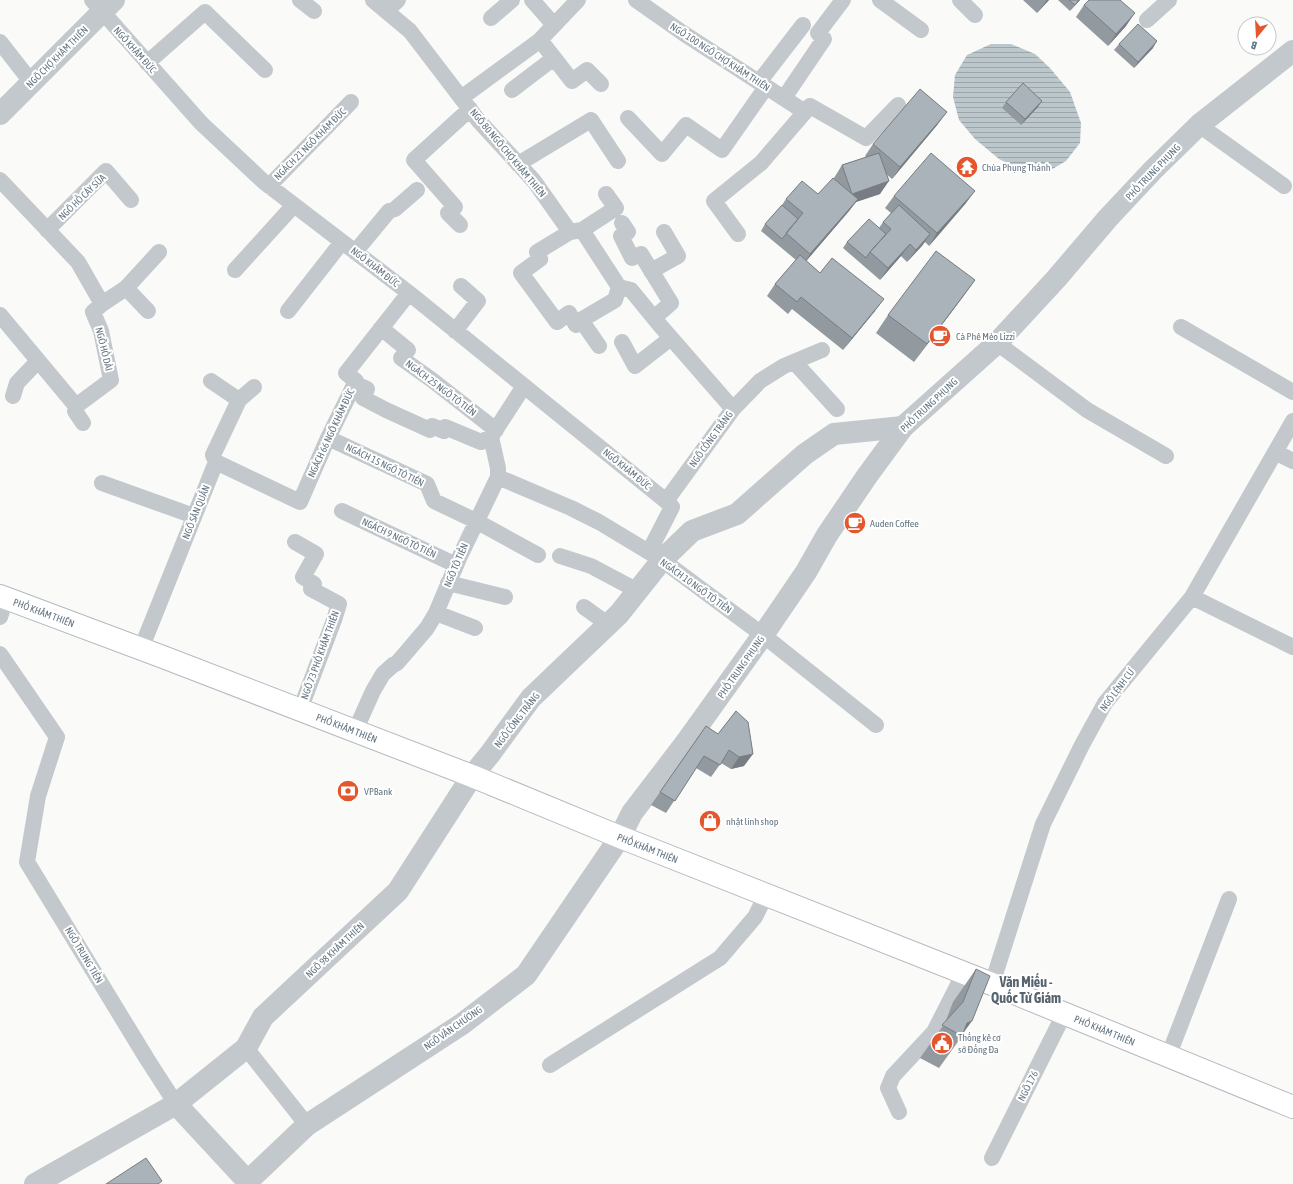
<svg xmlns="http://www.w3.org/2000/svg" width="1293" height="1184" viewBox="0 0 1293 1184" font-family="'Asap Condensed',sans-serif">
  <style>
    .water { fill: url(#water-rules) }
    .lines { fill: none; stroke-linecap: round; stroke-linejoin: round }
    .secondary-casing { stroke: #b3babf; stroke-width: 24 }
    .service { stroke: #c3c8cc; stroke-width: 16 }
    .minor { stroke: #c3c8cc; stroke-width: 22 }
    .tertiary { stroke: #c3c8cc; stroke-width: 22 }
    .secondary { stroke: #fff; stroke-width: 22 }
    .wall { fill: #929a9f }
    .shaded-wall { fill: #777d82 }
    .building { fill: #aab3b9; stroke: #777d82 }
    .labels { text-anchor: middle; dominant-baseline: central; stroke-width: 4; stroke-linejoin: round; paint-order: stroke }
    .street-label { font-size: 10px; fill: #657683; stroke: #fff }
    .poi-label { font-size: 10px; fill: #657683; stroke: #fff; text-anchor: start }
    .district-label { font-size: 14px; font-weight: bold; fill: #57646e; stroke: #fff }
  </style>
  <defs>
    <pattern id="water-rules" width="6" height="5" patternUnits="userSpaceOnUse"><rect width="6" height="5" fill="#bbc7cb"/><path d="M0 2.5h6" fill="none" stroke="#9ca6aa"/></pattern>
  </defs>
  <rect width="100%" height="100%" fill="#fafaf8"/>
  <path class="water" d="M 991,44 L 1011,44 L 1035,54 L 1050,68 L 1070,92 L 1081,123 L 1080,143 L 1066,161 L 1049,171 L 1024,171 L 999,159 L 975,139 L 959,120 L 953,97 L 955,75 L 967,55 Z"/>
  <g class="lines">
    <g class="secondary-casing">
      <g id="secondary">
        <path id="s1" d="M 0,596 L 163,657 L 472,776 L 620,837 L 992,984 L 1293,1107"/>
      </g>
    </g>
    <path class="service" d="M 92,0 L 201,123 L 264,182 L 409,293 L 666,501
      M 300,0 L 314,11
      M 373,0 L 410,31 L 478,120 L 534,181 L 570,232 L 582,230 L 619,287 L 631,290 L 658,323 L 733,409
      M 532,0 L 554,25
      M 636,0 L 683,33 L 805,112
      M 880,0 L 921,30
      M 960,0 L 975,15
      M 386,11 L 398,0
      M 491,18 L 512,0
      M 1147,20 L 1169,0
      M 540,40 L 572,81 L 587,70 L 601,84
      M 0,42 L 32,83
      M 147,63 L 205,12 L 265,70
      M 759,82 L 803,25
      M 512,90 L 554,58
      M 461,98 L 539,41 L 578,0
      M 784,98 L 824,39 L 818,33 L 843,0
      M 628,118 L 662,154 L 686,125 L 722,150 L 766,87
      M 1199,125 L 1284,186
      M 518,164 L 591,120 L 618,161
      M 0,180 L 78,262 L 102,304 L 126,288 L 159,252
      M 269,186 L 351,102
      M 622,223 L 628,232 L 621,236 L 632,258 L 641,254 L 671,303 L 654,318
      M 460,225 L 448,213 L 455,207 L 414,160 L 470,109
      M 47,230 L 106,171 L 131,200
      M 582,230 L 616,208 L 606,194
      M 570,232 L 537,252 L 540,259 L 521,273 L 557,322 L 569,313 L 576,325 L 582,321
      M 738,234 L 714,201 L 761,163 L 810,106 L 866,138 L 898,105
      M 355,252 L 389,211 L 395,209 L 417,190
      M 235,270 L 294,205
      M 651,271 L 678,256 L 664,232
      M 126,288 L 148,311
      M 288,311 L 342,242
      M 0,315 L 76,406 L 111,380 L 101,331 L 93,312 L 102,304
      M 1181,327 L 1293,392
      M 381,328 L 408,350 L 401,358 L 432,380 L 496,430
      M 455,331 L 478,301 L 461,286
      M 622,342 L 635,366 L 671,338
      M 997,343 L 1087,410 L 1166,456
      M 599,346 L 581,320 L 615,300 L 619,287
      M 796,361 L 797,365 L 837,409
      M 211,381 L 239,400
      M 354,383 L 367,389 L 363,398 L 386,410 L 430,430 L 432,426 L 444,431 L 445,427 L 481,442 L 491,437
      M 13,396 L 17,383 L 38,361
      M 76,406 L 75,411 L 83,423
      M 328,438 L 427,484 L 434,501 L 476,521 L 538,555
      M 1275,452 L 1293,461
      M 216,462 L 213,455 L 239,400 L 254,387
      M 498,477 L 571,508 L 599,522 L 662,560 L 763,635 L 876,725
      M 102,483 L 194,516
      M 342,511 L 456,565
      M 295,542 L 316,554 L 303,577 L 314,584 L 311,589 L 339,604 L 334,620 L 300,710
      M 560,556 L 591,566 L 638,591
      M 662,560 L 653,544 L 672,507 L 666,501 L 733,409 L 760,381 L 784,366 L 822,350
      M 448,583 L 505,597
      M 1192,597 L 1293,647
      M 584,607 L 609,625
      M 436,613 L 475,628
      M 0,617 L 6,598
      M 141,649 L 216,462 L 300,502 L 328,438 L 356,381 L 346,373 L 409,293
      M 0,654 L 57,737 L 38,796 L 27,862 L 147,1059 L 176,1104
      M 355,731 L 373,691 L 383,674 L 393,665 L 397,663 L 404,655 L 427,628 L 436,613 L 460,556 L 498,477 L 498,468 L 491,437 L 524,386
      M 992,984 L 1043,824 L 1082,745 L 1105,703 L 1192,597 L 1293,421
      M 246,1048 L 307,1125
      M 1168,1057 L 1229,899
      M 550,1065 L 720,958 L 755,917 L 766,895
      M 899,1112 L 888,1088 L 893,1076 L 934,1032 L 964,973
      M 992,1158 L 1064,1014"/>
    <path class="minor" d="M 0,114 L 114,0
      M 176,1104 L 250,1184
      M 248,1181 L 307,1125 L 462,1024 L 526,975 L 620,837
      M 35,1184 L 176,1104 L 246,1048 L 263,1017 L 398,891 L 472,776 L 490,754 L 531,698 L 619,614 L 662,560 L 692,531 L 737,514 L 805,454 L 834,434 L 903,427"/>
    <path class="tertiary" d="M 620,837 L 632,813 L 687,741 L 763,635 L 806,572 L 827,535 L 867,476 L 903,427 L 997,343 L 1056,279 L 1108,218 L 1153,170 L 1199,125 L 1293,51"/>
    <use href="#secondary" class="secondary"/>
  </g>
  <path class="wall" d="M 1023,0 L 1049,0 L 1037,13 Z
    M 1058,0 L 1080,0 L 1070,11 Z
    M 1084,5 L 1126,26 L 1108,46 L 1076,17 Z
    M 1119,44 L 1153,48 L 1134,68 L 1114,50 Z
    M 1006,102 L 1038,107 L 1021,125 L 1002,108 Z
    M 938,124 L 892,179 L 886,174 L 880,194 L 856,202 L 849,211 L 806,261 L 820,273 L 875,311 L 843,350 L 792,309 L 788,314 L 767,296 L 775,284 L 796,260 L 761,231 L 765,224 L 782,205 L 786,199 L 818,194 L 834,179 L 834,178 L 842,165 L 866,157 L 865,156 L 873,144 Z
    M 894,196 L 966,203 L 929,246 L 925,242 L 907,262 L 901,256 L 880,280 L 843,248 L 847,242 L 879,228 L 883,222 L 891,213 L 885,208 Z
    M 975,280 L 962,298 L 914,362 L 876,333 L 888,315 Z
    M 736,711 L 744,766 L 731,769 L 721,763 L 711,777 L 696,768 L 666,813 L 651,805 L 706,726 L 718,734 Z
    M 976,969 L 963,1033 L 962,1036 L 939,1068 L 920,1058 L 945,1023 L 953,1002 Z"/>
  <path class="shaded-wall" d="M 1047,0 L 1049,0 L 1037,13 Z
    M 1079,0 L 1080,0 L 1070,11 L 1075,5 Z
    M 1135,13 L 1126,26 L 1108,46 L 1116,34 Z
    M 1157,41 L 1153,48 L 1134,68 L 1138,62 Z
    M 1042,101 L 1038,107 L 1021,125 L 1025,119 Z
    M 947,112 L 938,124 L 892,179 L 900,167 Z
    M 889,181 L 880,194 L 856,202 L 849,211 L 802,266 L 852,194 Z
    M 975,191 L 966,203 L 929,246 L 937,233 Z
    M 930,234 L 922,246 L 907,262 L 916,250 Z
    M 910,244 L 901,256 L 880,280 L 888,268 Z
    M 975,280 L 962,298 L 914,362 L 927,344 Z
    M 884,299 L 875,311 L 843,350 L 852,338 Z
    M 753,754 L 744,766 L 731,769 L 739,757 Z
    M 972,1021 L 961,1036 L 967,1023 Z"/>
  <path class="building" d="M 1069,0 L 1079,0 L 1075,5 Z
    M 1089,0 L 1120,0 L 1135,13 L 1116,34 L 1084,5 Z
    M 1138,24 L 1157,41 L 1138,62 L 1119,44 Z
    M 1023,83 L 1042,101 L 1025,119 L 1006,102 Z
    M 920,89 L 947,112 L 900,167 L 873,144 Z
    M 879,153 L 889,181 L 852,194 L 842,165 Z
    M 931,153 L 975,191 L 937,233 L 894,196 Z
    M 833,178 L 858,199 L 810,254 L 786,233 L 803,213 L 786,199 L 802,181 L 818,194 Z
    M 782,205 L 798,219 L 782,239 L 765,224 Z
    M 899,205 L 930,234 L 916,250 L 910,244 L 888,268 L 870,252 L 891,229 L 883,222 Z
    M 869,219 L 886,234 L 870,252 L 866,258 L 847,242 Z
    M 936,251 L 975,280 L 927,344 L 888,315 Z
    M 800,255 L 820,273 L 832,258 L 884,299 L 852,338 L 801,297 L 797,302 L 775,284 Z
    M 736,711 L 748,722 L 753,754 L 739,757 L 729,750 L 720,765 L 704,756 L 675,801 L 660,792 L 706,726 L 718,734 Z
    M 976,969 L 990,976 L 972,1021 L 967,1023 L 962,1036 L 942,1025 L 963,1002 Z
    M 146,1158 L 162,1181 L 158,1184 L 106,1184 Z"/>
  <defs>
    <g id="temple-disc" transform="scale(1.15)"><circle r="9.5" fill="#e4572e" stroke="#fff"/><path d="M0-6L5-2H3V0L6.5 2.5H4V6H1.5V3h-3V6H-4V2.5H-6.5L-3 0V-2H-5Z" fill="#fff"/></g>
    <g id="cafe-disc" transform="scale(1.15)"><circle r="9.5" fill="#e4572e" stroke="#fff"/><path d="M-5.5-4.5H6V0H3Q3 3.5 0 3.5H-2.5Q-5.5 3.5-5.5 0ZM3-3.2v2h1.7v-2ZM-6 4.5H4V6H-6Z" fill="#fff"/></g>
    <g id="bank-disc" transform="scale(1.15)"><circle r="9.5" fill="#e4572e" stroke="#fff"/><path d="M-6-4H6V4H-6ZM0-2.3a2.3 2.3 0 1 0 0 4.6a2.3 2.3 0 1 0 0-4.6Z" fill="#fff"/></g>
    <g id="shop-disc" transform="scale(1.15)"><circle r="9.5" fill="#e4572e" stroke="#fff"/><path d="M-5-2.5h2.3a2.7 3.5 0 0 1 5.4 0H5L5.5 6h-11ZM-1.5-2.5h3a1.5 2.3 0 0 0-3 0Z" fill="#fff"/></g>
    <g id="civic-disc" transform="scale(1.15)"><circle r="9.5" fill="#e4572e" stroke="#fff"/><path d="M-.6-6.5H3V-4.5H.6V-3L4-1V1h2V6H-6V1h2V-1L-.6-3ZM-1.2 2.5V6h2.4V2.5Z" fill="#fff"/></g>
  </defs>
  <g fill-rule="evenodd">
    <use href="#temple-disc" x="967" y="167"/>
    <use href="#cafe-disc" x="940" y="336"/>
    <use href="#cafe-disc" x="855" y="523"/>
    <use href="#bank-disc" x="348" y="791"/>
    <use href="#shop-disc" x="710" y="821"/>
    <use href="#civic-disc" x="942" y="1043"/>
  </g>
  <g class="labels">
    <g class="street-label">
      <text transform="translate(135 50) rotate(48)">NGÕ KHÂM ĐỨC</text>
      <text transform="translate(57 57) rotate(-45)">NGÕ CHỢ KHÂM THIÊN</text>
      <text transform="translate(720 57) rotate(33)">NGÕ 100 NGÕ CHỢ KHÂM THIÊN</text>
      <text transform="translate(310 144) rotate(-45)">NGÁCH 21 NGÕ KHÂM ĐỨC</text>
      <text transform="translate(508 153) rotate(50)">NGÕ 80 NGÕ CHỢ KHÂM THIÊN</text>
      <text transform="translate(1153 172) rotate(-46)">PHỐ TRUNG PHỤNG</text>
      <text transform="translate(82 197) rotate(-44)">NGÕ HỒ CÂY SỮA</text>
      <text transform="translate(375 267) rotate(38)">NGÕ KHÂM ĐỨC</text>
      <text transform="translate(104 349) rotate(76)">NGÕ HỒ DÀI</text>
      <text transform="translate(441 388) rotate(37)">NGÁCH 25 NGÕ TÔ TIỀN</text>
      <text transform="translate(929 405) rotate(-43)">PHỐ TRUNG PHỤNG</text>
      <text transform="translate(331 433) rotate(-65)">NGÁCH 66 NGÕ KHÂM ĐỨC</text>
      <text transform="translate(711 439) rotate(-54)">NGÕ CỐNG TRẮNG</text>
      <text transform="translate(385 465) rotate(26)">NGÁCH 15 NGÕ TÔ TIỀN</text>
      <text transform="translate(627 469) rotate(39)">NGÕ KHÂM ĐỨC</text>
      <text transform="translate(196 512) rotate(-68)">NGÕ SÂN QUẦN</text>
      <text transform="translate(399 538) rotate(25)">NGÁCH 9 NGÕ TÔ TIỀN</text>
      <text transform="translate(456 565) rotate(-67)">NGÕ TÔ TIỀN</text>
      <text transform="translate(696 586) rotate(36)">NGÁCH 10 NGÕ TÔ TIỀN</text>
      <text stroke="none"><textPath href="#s1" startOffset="47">PHỐ KHÂM THIÊN</textPath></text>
      <text transform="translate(320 655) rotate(-70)">NGÕ 73 PHỐ KHÂM THIÊN</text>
      <text transform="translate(741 667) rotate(-55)">PHỐ TRUNG PHỤNG</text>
      <text transform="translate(1117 690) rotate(-53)">NGÕ LỆNH CƯ</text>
      <text transform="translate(517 720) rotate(-52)">NGÕ CỐNG TRẮNG</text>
      <text stroke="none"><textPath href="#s1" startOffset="371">PHỐ KHÂM THIÊN</textPath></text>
      <text stroke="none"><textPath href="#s1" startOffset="695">PHỐ KHÂM THIÊN</textPath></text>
      <text transform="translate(335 950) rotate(-43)">NGÕ 98 KHÂM THIÊN</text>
      <text transform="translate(84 955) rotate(59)">NGÕ TRUNG TIỀN</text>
      <text transform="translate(453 1028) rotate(-35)">NGÕ VĂN CHƯƠNG</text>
      <text stroke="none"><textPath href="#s1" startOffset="1187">PHỐ KHÂM THIÊN</textPath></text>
      <text transform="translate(1028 1086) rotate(-63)">NGÕ 176</text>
    </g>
    <g class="poi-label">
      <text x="982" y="167">Chùa Phụng Thánh</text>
      <text x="956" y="336">Cà Phê Mèo Lizzi</text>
      <text x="870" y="523">Auden Coffee</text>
      <text x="364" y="791">VPBank</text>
      <text x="726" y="821">nhật linh shop</text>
      <text x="958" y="1037">Thống kê cơ<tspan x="958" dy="12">sở Đống Đa</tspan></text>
    </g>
    <g class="district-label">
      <text x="1026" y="982">Văn Miếu -<tspan x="1026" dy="16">Quốc Tử Giám</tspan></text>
    </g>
  </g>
  <g transform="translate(1257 36) rotate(198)"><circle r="19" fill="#ffffff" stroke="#c1c8cd"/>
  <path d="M0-3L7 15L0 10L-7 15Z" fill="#e4572e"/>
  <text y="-6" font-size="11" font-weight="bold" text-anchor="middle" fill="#657683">B</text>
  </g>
</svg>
